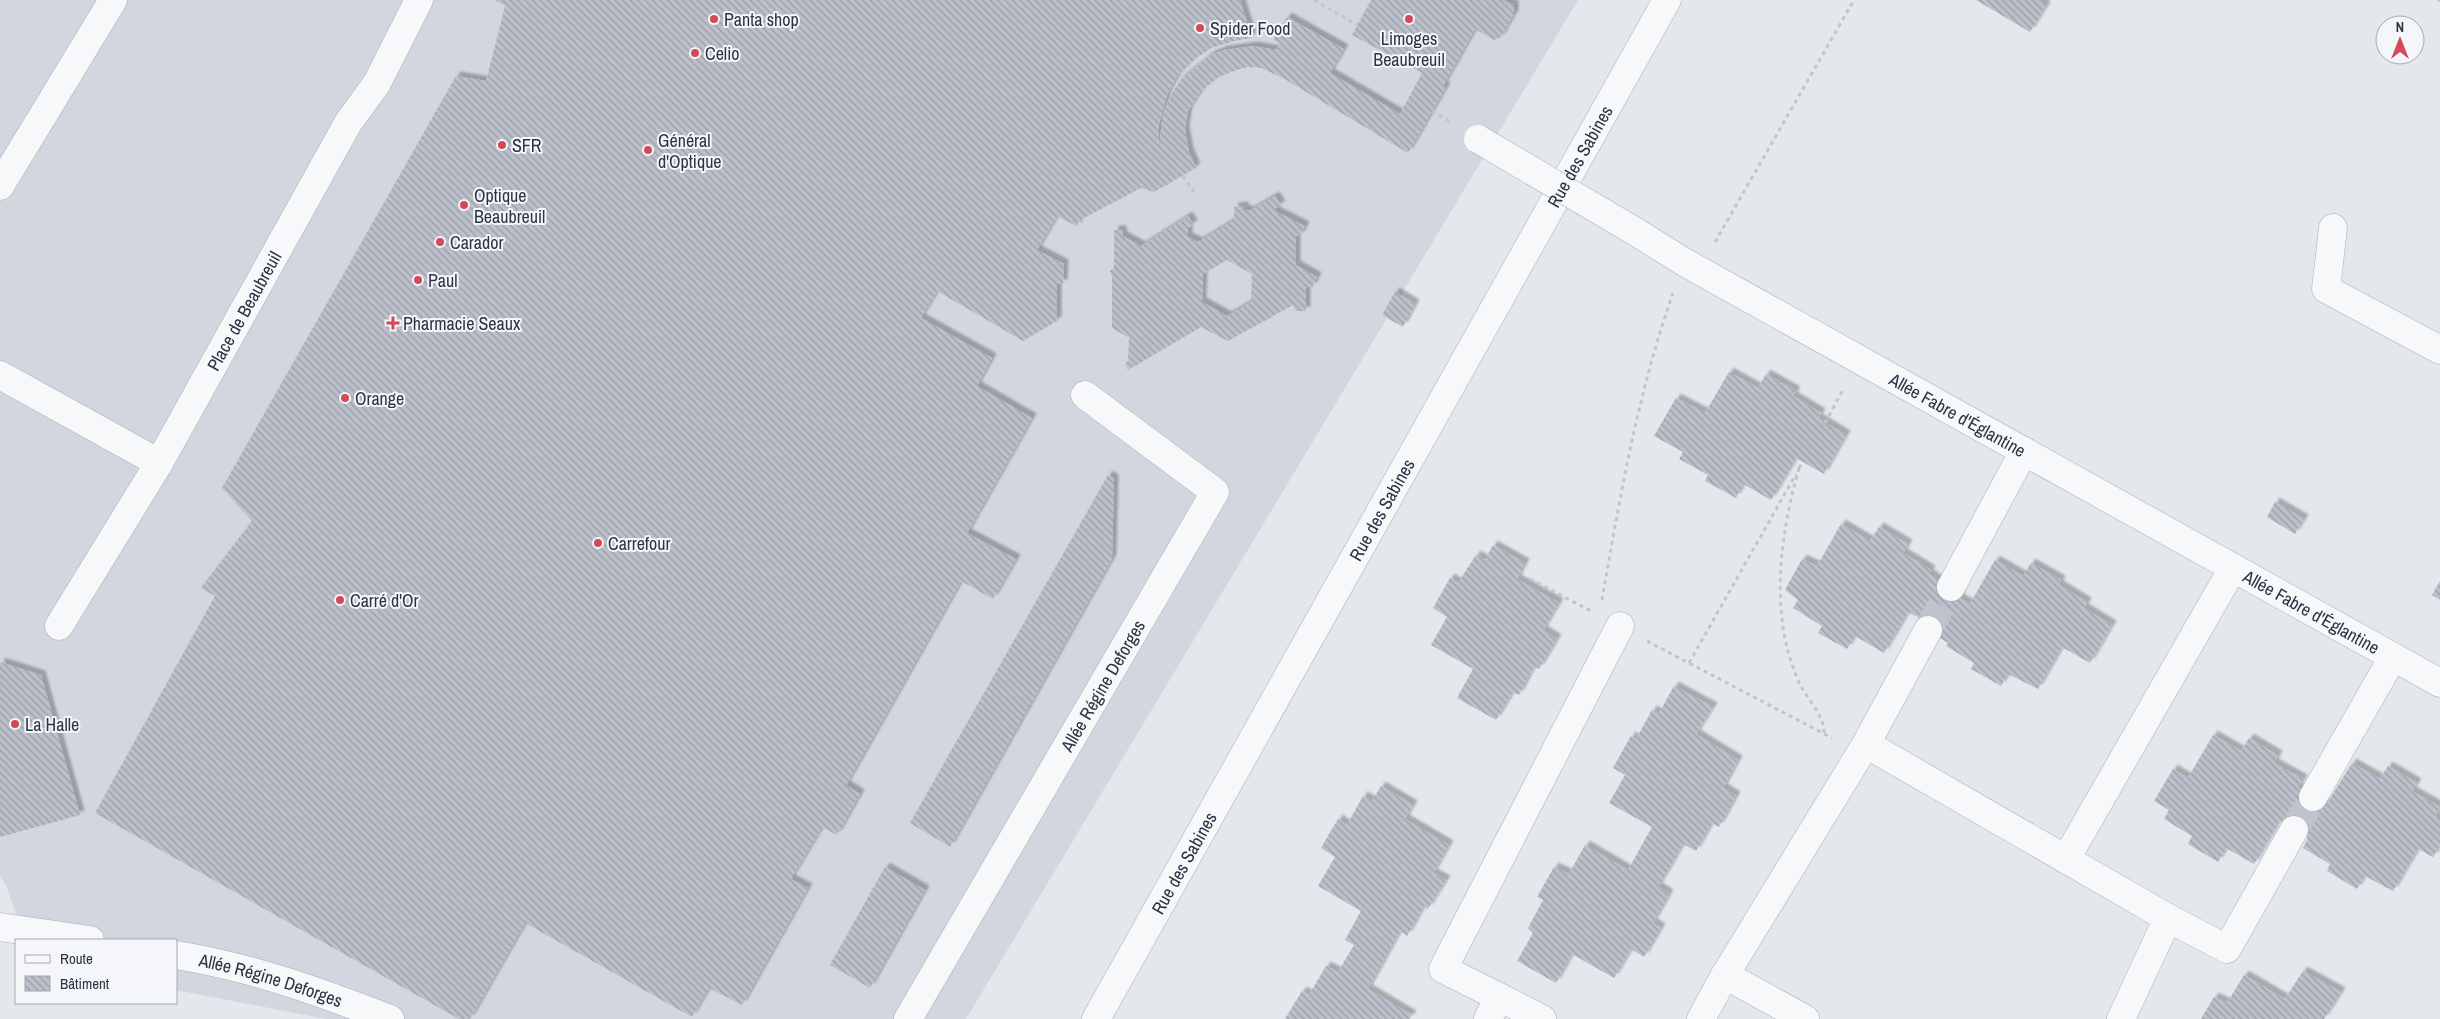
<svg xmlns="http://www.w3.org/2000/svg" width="2440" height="1019" viewBox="0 0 2440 1019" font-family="'Archivo Narrow',sans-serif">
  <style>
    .built { fill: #d2d6de }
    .building { fill: url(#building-back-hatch); fill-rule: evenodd; filter: url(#shadow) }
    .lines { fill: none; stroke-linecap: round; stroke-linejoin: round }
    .minor-tunnel { stroke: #bfc3cb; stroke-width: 28; stroke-dasharray: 28 14; stroke-linecap: butt }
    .minor-casing { stroke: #a9aeb7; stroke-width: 29 }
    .path { stroke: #c2c5cb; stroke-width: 3; stroke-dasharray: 4 4; stroke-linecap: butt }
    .minor { stroke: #f7f8fa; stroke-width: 28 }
    .minor-bridge-casing { stroke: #a9aeb7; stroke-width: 29; stroke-linecap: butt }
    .minor-bridge { stroke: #f7f8fa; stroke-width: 28 }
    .poi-dot { fill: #d1495b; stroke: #f4f6f9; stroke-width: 2 }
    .labels { text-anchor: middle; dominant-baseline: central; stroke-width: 4; stroke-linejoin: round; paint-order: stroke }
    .poi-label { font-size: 18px; fill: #2b3445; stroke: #f4f6f9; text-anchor: start }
    .street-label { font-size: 18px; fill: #2b3445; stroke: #f4f6f9 }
  </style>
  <defs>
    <pattern id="building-back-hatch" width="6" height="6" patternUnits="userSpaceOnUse" patternTransform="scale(1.25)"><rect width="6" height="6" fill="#bbc0ca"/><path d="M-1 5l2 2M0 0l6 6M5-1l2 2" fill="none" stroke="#989da6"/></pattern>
    <filter id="shadow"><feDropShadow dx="4.5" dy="-4.5" stdDeviation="1" flood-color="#0004"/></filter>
  </defs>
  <rect width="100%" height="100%" fill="#e4e7ec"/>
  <path class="built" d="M 0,0 L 1578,0 L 966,1019 L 326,1019 L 176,990 L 176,940 L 25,940 L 6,885 L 0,876 Z"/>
  <path class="building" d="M 495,0 L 1240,0 L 1252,38 L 1234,41 L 1211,48 L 1193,60 L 1177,76 L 1167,95 L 1159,124 L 1159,147 L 1163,114 L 1172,93 L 1182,78 L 1211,55 L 1224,50 L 1253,46 L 1276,50 L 1280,43 L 1273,40 L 1287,17 L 1344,49 L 1330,73 L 1400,114 L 1422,73 L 1352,35 L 1371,0 L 1503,0 L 1514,5 L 1514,14 L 1501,37 L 1494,40 L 1475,29 L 1443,86 L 1446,87 L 1408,153 L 1283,78 L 1261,68 L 1247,67 L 1231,72 L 1217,78 L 1200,92 L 1188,111 L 1185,130 L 1189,152 L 1196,168 L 1154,192 L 1141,188 L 1078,221 L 1078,227 L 1057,216 L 1037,250 L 1064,264 L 1063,284 L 1057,284 L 1057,321 L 1023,341 L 937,291 L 921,318 L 992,358 L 977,386 L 1032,418 L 967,533 L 1016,559 L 993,599 L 961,581 L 846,785 L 860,794 L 837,835 L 822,827 L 791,879 L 808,888 L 742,1005 L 709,988 L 692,1017 L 525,923 L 470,1019 L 459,1019 L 95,813 L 215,596 L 201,588 L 252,521 L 222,488 L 456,76 L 486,81 L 505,6 Z
    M 1976,0 L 2040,0 L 2046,6 L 2030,32 Z
    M 1275,196 L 1281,205 L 1276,208 L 1275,211 L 1305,226 L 1300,236 L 1296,236 L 1296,265 L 1317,277 L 1312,288 L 1310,286 L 1306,288 L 1306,311 L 1296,311 L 1293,305 L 1228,341 L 1201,327 L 1128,370 L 1125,364 L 1128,361 L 1129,338 L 1112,328 L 1112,276 L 1110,271 L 1114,268 L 1114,230 L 1122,230 L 1123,236 L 1141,246 L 1188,216 L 1193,224 L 1188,228 L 1188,237 L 1198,242 L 1234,220 L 1234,207 L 1244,206 L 1244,209 L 1249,211 ZM 1227,260 L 1252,274 L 1251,302 L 1227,316 L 1202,302 L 1203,274 Z
    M 1395,292 L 1415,304 L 1403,327 L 1382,315 Z
    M 1729,372 L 1758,388 L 1766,374 L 1796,391 L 1793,396 L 1821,413 L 1818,418 L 1846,435 L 1824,474 L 1796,458 L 1771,500 L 1743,484 L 1736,498 L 1705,481 L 1708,475 L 1679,459 L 1683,452 L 1654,436 L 1676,398 L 1705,413 Z
    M 1108,475 L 1114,479 L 1112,559 L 950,847 L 910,823 Z
    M 2275,502 L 2304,519 L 2295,534 L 2267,517 Z
    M 1841,524 L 1870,541 L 1879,527 L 1908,544 L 1903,553 L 1931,570 L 1929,574 L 1961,594 L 1959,598 L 1970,604 L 1995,560 L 2023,576 L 2031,563 L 2061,580 L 2059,585 L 2087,602 L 2084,608 L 2112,625 L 2090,663 L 2062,647 L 2038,689 L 2008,674 L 2001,686 L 1971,669 L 1974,663 L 1946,646 L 1948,643 L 1928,630 L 1923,620 L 1908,612 L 1884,653 L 1855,636 L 1847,649 L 1818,633 L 1822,626 L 1793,608 L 1798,600 L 1785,590 L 1802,559 L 1817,566 Z
    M 1493,545 L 1525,563 L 1517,579 L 1559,603 L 1543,630 L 1557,639 L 1539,669 L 1534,666 L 1519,695 L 1513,692 L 1496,720 L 1457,698 L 1473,669 L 1431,645 L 1447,617 L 1433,608 L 1450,578 L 1458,583 L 1476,555 L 1485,560 Z
    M 2440,581 L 2440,600 L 2432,595 Z
    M 0,662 L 41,675 L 80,815 L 0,837 Z
    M 1674,686 L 1713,707 L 1696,734 L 1738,760 L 1723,788 L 1736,796 L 1719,827 L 1712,823 L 1696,851 L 1683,844 L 1658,887 L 1669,894 L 1653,923 L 1661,928 L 1644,957 L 1631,949 L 1614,978 L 1572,954 L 1556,983 L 1517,961 L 1533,933 L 1528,928 L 1543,900 L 1537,897 L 1554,867 L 1569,874 L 1585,845 L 1628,870 L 1652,827 L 1609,803 L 1625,775 L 1613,768 L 1631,736 L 1636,739 L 1652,710 L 1659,713 Z
    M 2213,735 L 2241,751 L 2249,738 L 2278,755 L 2274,763 L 2303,779 L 2298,788 L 2326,805 L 2352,763 L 2380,779 L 2388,766 L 2417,783 L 2412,791 L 2440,807 L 2435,816 L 2440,820 L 2440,845 L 2433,857 L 2418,849 L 2393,891 L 2365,876 L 2357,889 L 2327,871 L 2330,864 L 2303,848 L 2308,838 L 2279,821 L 2254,864 L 2226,848 L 2218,862 L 2188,844 L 2192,836 L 2164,819 L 2169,810 L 2154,801 L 2173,769 L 2188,778 Z
    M 1381,786 L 1413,805 L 1405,819 L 1449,845 L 1433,873 L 1446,880 L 1428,909 L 1424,906 L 1407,936 L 1400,931 L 1368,989 L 1412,1015 L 1409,1019 L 1285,1019 L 1302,991 L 1309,995 L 1326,966 L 1338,972 L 1354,945 L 1345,940 L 1361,911 L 1318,886 L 1335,857 L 1321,848 L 1338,819 L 1347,825 L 1363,796 L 1372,801 Z
    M 885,867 L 925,890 L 870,988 L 830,965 Z
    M 2303,971 L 2341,992 L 2324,1019 L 2201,1019 L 2214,997 L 2227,1003 L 2244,975 L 2285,999 Z"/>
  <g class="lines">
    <path class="minor-tunnel" d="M 1928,630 L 1951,587
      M 2294,830 L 2313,797"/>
    <g class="minor-casing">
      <g id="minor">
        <path d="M 0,186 L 113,0"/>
        <path d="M 2333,228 L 2326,289 L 2440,350"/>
        <path id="s1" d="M 1636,232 L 1684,262 L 2440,683"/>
        <path id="s2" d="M 0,375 L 159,463 L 348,123 L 377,83 L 419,0"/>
        <path d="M 1951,587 L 2024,451"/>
        <path d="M 59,626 L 159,463"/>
        <path d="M 1866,744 L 1928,630"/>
        <path d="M 2313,797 L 2393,657"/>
        <path d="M 2066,859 L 2233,568"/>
        <path d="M 2168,918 L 2227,949 L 2294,830"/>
        <path d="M 0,927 L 90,940"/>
        <path id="s3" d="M 176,955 C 251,967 320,992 390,1019"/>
        <path d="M 1725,975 L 1866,744 L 2168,918 L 2121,1019"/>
        <path d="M 1499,997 L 1443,969 L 1620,626"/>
        <path id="s4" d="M 908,1019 L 1215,492 L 1085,395"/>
        <path id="s5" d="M 1096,1019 L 1667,0"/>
        <path d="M 1488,1019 L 1499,997 L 1542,1019"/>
        <path d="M 1701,1019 L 1725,975 L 1805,1019"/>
      </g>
    </g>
    <path class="path" d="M 1314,0 L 1357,25
      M 2438,0 L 2440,1
      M 1432,111 L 1451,122
      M 1183,176 L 1194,192
      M 1715,242 L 1854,0
      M 1825,423 L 1844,388
      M 1799,468 C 1780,536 1769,613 1798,680 C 1805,698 1825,714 1824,734
      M 1799,468 L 1803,462
      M 1530,579 L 1591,611
      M 1602,600 C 1620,496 1638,392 1673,293
      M 1647,641 L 1832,738
      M 1689,663 L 1796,474"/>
    <use href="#minor" class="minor"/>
    <g class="minor-bridge-casing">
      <path id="minor-bridge" d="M 1478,139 L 1636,232"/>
    </g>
    <use href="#minor-bridge" class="minor-bridge"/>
  </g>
  <g class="poi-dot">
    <circle cx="714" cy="19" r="5"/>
    <circle cx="1409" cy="19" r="5"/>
    <circle cx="1200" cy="28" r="5"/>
    <circle cx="695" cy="53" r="5"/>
    <circle cx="502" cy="145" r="5"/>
    <circle cx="648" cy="150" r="5"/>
    <circle cx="464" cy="205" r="5"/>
    <circle cx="440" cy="242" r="5"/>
    <circle cx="418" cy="280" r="5"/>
    <path d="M390.5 315.5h5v5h5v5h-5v5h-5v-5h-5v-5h5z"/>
    <circle cx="345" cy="398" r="5"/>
    <circle cx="598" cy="543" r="5"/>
    <circle cx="340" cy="600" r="5"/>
    <circle cx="15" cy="724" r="5"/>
  </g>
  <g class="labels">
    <g class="poi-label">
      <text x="724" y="19">Panta shop</text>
      <text x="1210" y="28">Spider Food</text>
      <text x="1409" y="38" text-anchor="middle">Limoges<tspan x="1409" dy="21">Beaubreuil</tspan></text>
      <text x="705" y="53">Celio</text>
      <text x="658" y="140">Général<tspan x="658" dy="21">d'Optique</tspan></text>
      <text x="512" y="145">SFR</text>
      <text x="474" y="195">Optique<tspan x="474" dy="21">Beaubreuil</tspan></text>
      <text x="450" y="242">Carador</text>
      <text x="428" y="280">Paul</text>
      <text x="403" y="323">Pharmacie Seaux</text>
      <text x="355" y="398">Orange</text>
      <text x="608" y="543">Carrefour</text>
      <text x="350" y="600">Carré d'Or</text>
      <text x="25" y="724">La Halle</text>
    </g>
    <g class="street-label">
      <text stroke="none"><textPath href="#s5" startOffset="989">Rue des Sabines</textPath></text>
      <text stroke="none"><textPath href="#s2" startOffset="356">Place de Beaubreuil</textPath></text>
      <text stroke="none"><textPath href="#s1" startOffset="370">Allée Fabre d'Églantine</textPath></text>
      <text stroke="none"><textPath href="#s5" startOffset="584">Rue des Sabines</textPath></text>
      <text stroke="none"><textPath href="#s1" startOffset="775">Allée Fabre d'Églantine</textPath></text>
      <text stroke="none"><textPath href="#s4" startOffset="386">Allée Régine Deforges</textPath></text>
      <text stroke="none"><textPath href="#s5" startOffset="179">Rue des Sabines</textPath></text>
      <text stroke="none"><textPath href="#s3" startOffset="98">Allée Régine Deforges</textPath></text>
    </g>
  </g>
  <rect x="15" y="939" width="162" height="65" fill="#f4f6f9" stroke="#a4a8b1"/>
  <rect x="25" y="955" width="25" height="8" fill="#f7f8fa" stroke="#a4a8b1"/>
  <text x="60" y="964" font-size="15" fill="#2b3445">Route</text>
  <rect x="25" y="976" width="25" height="15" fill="url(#building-back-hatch)" stroke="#a4a8b1"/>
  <text x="60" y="989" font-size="15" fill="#2b3445">Bâtiment</text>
  <g transform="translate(2400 40)"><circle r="24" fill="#f4f6f9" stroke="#a4a8b1"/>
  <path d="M0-4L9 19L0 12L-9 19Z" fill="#d1495b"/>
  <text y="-8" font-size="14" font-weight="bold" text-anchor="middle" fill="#2b3445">N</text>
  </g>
</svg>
